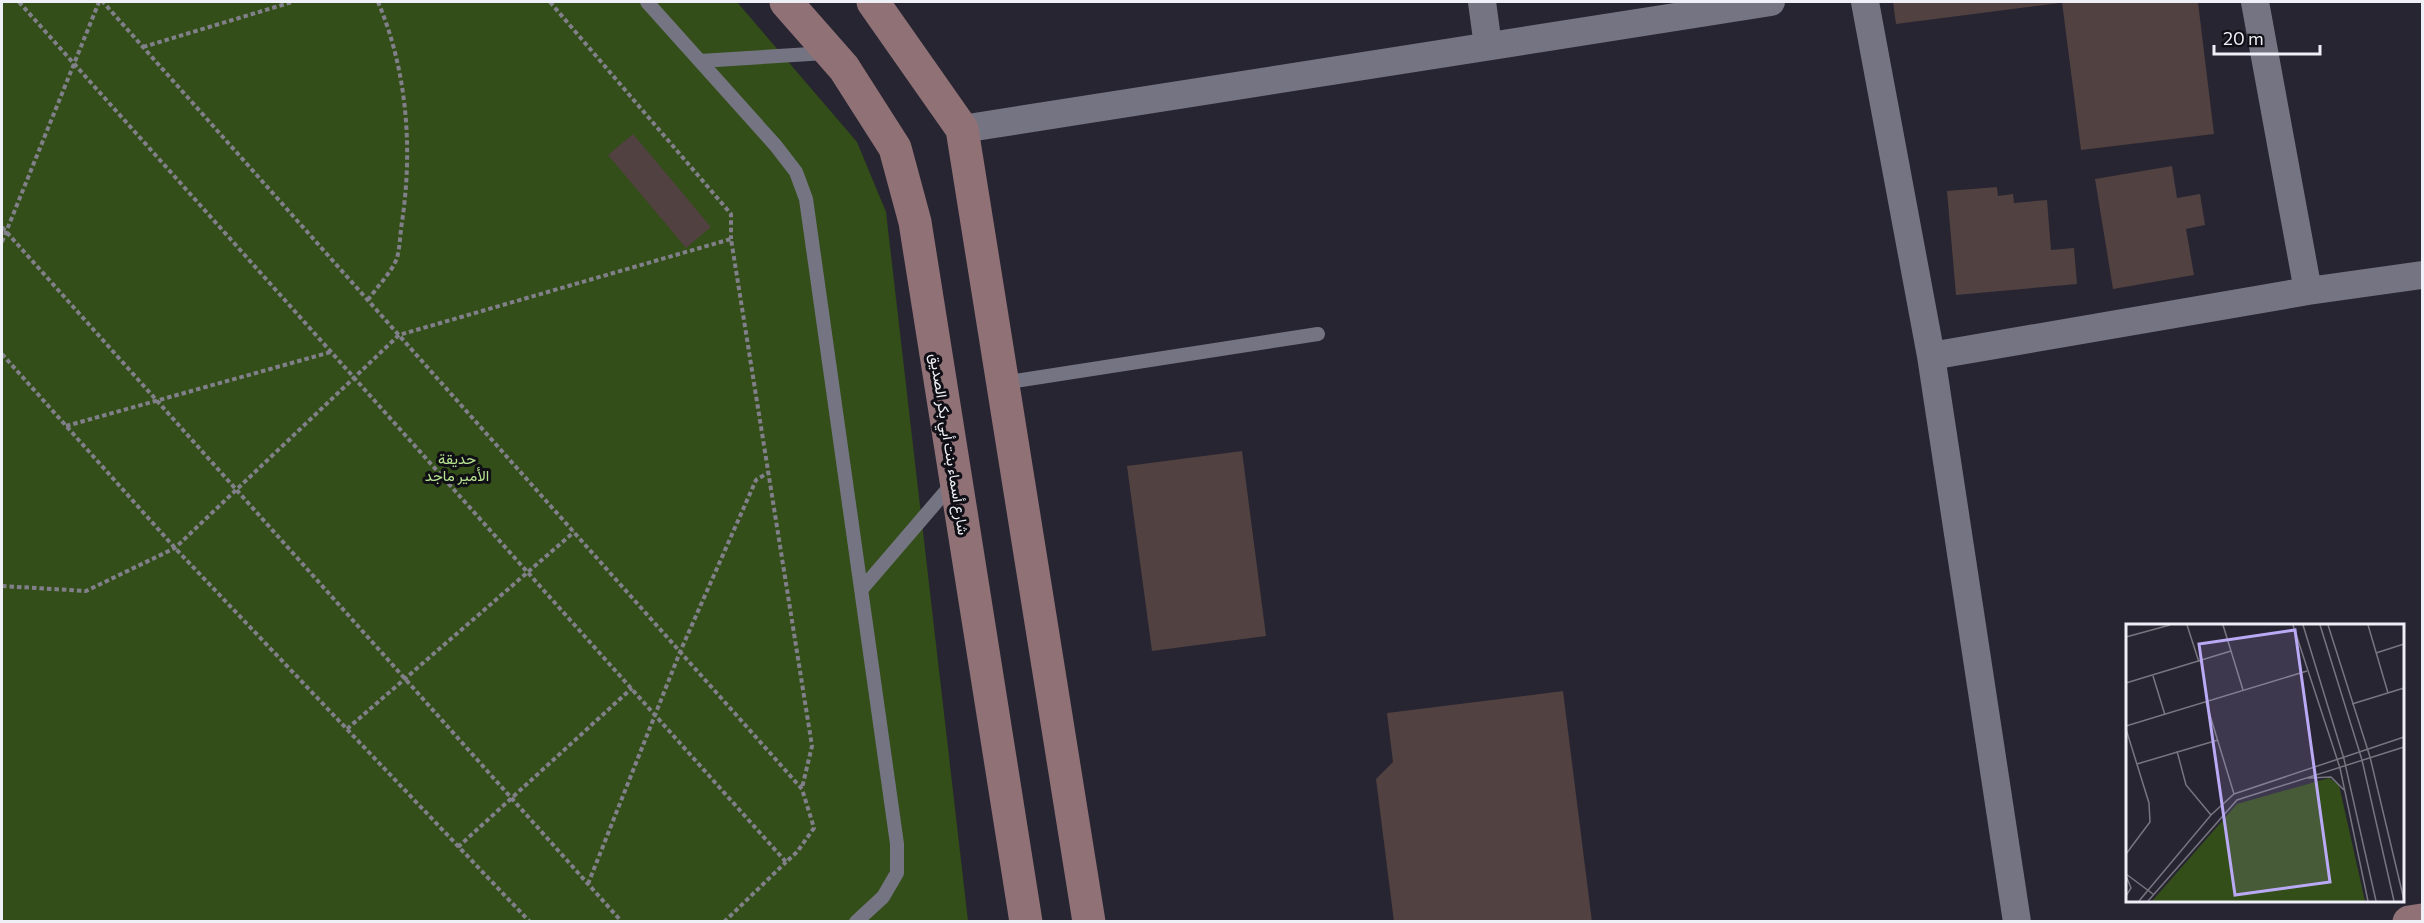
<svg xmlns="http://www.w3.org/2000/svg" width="2424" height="923" viewBox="0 0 2424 923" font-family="Commissioner,Vazirmatn,sans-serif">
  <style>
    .green { fill: #334e18 }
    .building { fill: #514140 }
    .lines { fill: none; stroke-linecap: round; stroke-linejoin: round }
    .path { stroke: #81808a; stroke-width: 4; stroke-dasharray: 4.5 3; stroke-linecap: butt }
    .lane { stroke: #757483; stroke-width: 14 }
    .street { stroke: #757483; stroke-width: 28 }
    .secondary { stroke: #8f7176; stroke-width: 33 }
    .labels { text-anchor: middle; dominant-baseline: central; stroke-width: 6; stroke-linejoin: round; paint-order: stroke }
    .street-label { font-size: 15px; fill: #efeff7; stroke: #100f15 }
    .park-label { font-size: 15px; fill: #b6e490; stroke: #100f15 }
    .inset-road { fill: none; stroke: #777680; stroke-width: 1.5 }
    .view { fill: #baaaf6; fill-opacity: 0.15; stroke: #baaaf6; stroke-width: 3 }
    .inset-edge { fill: none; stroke: #efeff7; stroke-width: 3 }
  </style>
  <rect width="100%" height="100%" fill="#272531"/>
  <path class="green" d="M 2,2 L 737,2 L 857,142 L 886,212 L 968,921 L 2,922 Z"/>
  <path class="building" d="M 1893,2 L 2060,2 L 2060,3 L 1896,24 Z
    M 2062,2 L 2198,2 L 2214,134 L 2081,150 Z
    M 633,134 L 711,227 L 686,248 L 608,155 Z
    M 2172,166 L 2177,198 L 2200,194 L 2205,225 L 2186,229 L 2194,275 L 2113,289 L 2095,179 Z
    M 1997,187 L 1998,196 L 2013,194 L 2014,203 L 2047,200 L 2051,250 L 2074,248 L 2077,284 L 1956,295 L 1947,191 Z
    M 1242,451 L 1266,636 L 1152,651 L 1127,466 Z
    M 1563,691 L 1592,922 L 1394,922 L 1376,779 L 1393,762 L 1387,713 Z"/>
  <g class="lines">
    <path class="path" d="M 19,2 L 786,862 L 797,852 L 814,828 L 802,789 L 103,2
      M 550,2 L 731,214 L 731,239
      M 143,47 L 292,2
      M 2,227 L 622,922
      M 2,242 L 99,2
      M 368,300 C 376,288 392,272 397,258 C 400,247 400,234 402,222 C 413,148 407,70 378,2
      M 2,354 L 175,548 L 530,922
      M 66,426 L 331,352
      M 2,586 L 86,591 L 175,548 L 399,335 L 731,239 L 812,746 L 802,788
      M 347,729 L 574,532
      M 458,847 L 632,688
      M 588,884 L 680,652 L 756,480 L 769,472
      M 724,922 L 786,862"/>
    <path class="lane" d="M 647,2 L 776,146 L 796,172 L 806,199 L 897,844 L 897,873 L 883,897 L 856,922
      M 700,61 L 826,53
      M 1002,383 L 1318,334
      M 861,590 L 952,484"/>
    <path class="street" d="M 1482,2 L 1488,46
      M 1865,2 L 1931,356 L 2017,922
      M 2255,2 L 2308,291
      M 962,129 L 1771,2
      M 1931,356 L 2308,291 L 2422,275"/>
    <path class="secondary" d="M 786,2 L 844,68 L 895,148 L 915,222 L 1026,922
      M 873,2 L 962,129 L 1089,922
      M 2409,922 L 2422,920"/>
  </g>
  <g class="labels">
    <g class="street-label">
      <text transform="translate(950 444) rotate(81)">شارع أسماء بنت أبي بكر الصديق</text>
    </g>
    <g class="park-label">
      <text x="457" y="458">حديقة<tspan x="457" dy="17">الأمير ماجد</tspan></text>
    </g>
  </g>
  <g transform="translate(2126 624)">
    <rect width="278" height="278" fill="#272531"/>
    <path d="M 203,154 L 213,161 L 239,277 L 26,277 L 111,180 Z" fill="#334e18"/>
    <path class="inset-road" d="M 61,1 L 73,38M 97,1 L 117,66M 167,1 L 214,144 L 242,277M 177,1 L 218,135 L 250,277M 194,1 L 236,136 L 268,277M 202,1 L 244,133 L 278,276M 242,1 L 262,69M 0,13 L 44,1M 250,29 L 278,20M 27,52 L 39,91M 0,59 L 105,27M 80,78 L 108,170M 226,80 L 278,64M 0,102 L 181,47M 0,105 L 23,179 L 24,198 L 0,230M 51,127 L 60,161 L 85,191M 11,140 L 92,116M 182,154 L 205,153 L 218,166M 0,250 L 27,270M 0,252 L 5,264 L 0,272M 13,277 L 85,191 L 108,170 L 278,113M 22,277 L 111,176 L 278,123"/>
    <path class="view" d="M 169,6 L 204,258 L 109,271 L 73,20 Z"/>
    <rect width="278" height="278" class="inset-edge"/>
  </g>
  <rect width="2424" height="923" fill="none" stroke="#efeff7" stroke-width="6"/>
  <path d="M2214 45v9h106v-9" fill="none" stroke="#efeff7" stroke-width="3"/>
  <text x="2223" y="45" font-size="18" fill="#efeff7" stroke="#100f15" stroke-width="4.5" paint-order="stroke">20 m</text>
</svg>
